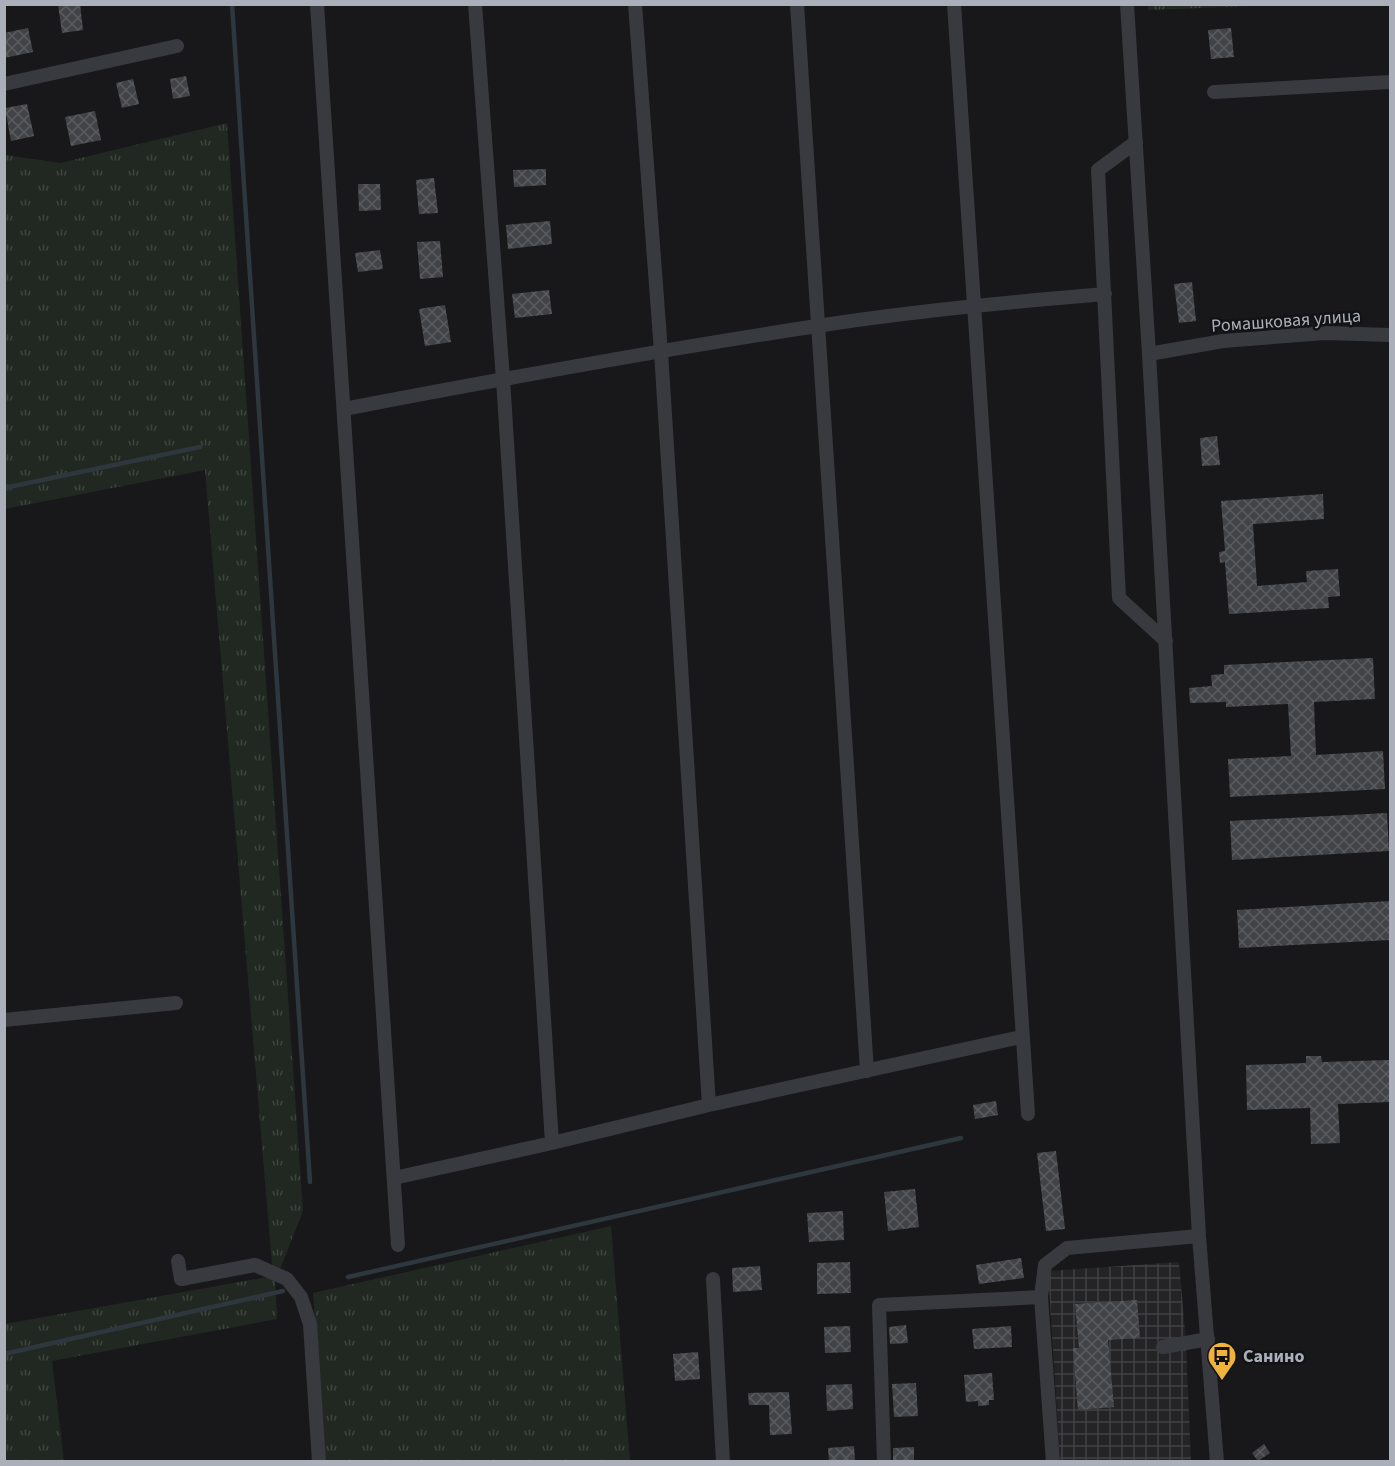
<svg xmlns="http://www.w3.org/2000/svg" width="1395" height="1466" viewBox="0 0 1395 1466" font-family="'Source Sans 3',sans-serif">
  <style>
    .industrial { fill: url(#industrial-grid) }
    .grass { fill: url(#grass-tufts) }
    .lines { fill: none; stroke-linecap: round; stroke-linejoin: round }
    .stream { stroke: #2e373e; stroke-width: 4.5 }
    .building { fill: url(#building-cross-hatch) }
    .minor { stroke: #393a3f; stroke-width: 14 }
    .labels { text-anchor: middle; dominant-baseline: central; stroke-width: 5; stroke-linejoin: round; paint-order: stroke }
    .street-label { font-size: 18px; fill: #aaafba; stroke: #131315 }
    .poi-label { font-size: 18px; font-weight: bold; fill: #aaafba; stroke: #131315; text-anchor: start }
  </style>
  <defs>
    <pattern id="industrial-grid" width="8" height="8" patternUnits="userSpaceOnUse" patternTransform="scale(1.5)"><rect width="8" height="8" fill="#242427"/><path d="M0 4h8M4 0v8" fill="none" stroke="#414144"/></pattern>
    <pattern id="grass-tufts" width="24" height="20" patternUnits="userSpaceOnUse" patternTransform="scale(1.5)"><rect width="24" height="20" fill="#202821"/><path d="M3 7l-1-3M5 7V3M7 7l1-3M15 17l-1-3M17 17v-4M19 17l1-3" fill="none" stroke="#3e453f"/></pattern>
    <pattern id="building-cross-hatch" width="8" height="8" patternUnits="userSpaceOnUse" patternTransform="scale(1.5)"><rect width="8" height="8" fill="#424347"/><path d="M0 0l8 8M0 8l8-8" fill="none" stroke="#5b5c5f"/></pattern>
  </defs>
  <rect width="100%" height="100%" fill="#18181a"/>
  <path class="industrial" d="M 1179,1262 L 1186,1343 L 1191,1461 L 1060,1461 L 1048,1271 Z"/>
  <path class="grass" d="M 1148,4 L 1277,4 L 1277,5 L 1148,10 Z
    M 227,123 L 303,1211 L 275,1282 L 277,1319 L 52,1361 L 64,1461 L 5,1461 L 5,1324 L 273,1276 L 205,470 L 5,509 L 5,155 L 60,163 Z
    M 611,1226 L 630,1461 L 326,1461 L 313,1293 Z"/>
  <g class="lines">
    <path class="stream" d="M 232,4 L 310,1182
      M 4,488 L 200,447
      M 348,1277 L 961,1138
      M 4,1354 L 283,1291"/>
  </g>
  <path class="building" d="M 58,4 L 80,4 L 83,30 L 62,33 Z
    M 28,28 L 33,52 L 4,58 L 4,33 Z
    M 1231,28 L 1234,57 L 1211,59 L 1208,30 Z
    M 186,76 L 190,96 L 173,99 L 170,79 Z
    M 133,79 L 139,104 L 122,108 L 116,83 Z
    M 27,104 L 34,136 L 11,141 L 5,108 Z
    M 95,111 L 101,140 L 71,146 L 65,117 Z
    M 546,169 L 546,185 L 514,187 L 513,170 Z
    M 434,178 L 438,213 L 419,214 L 416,180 Z
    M 358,184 L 380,184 L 381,210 L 359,211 Z
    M 550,221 L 552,244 L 508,249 L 506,225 Z
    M 440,241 L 443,277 L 420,279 L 417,242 Z
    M 380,250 L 383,269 L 358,272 L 355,253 Z
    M 1192,282 L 1196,321 L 1179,323 L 1174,284 Z
    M 549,290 L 552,314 L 515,318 L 512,294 Z
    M 445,305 L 451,342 L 425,346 L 419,309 Z
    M 1217,436 L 1220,465 L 1202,466 L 1200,438 Z
    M 1323,494 L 1324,519 L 1253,524 L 1257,586 L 1307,582 L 1306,571 L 1338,569 L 1340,596 L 1328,597 L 1329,608 L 1229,614 L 1225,562 L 1220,563 L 1219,552 L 1225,551 L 1221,501 Z
    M 1373,658 L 1375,699 L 1314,702 L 1316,755 L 1383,751 L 1385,789 L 1230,797 L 1228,759 L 1291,756 L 1288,704 L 1226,707 L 1226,702 L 1190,703 L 1189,688 L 1212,686 L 1211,675 L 1224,674 L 1224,665 Z
    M 1387,813 L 1389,851 L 1232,860 L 1230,821 Z
    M 1390,901 L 1390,940 L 1239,948 L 1237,910 Z
    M 1306,1056 L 1321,1056 L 1322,1062 L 1390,1060 L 1390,1102 L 1338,1104 L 1340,1143 L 1311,1144 L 1310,1108 L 1247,1110 L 1246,1065 L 1306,1063 Z
    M 996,1101 L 998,1115 L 975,1119 L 973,1105 Z
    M 1056,1151 L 1065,1229 L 1046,1231 L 1037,1153 Z
    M 915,1189 L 919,1227 L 888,1231 L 884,1192 Z
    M 843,1211 L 844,1240 L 809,1242 L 807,1213 Z
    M 1021,1258 L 1024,1278 L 979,1284 L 976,1265 Z
    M 850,1262 L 851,1293 L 817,1294 L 817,1263 Z
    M 760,1266 L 762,1290 L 733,1292 L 732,1268 Z
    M 1137,1300 L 1140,1338 L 1108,1340 L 1114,1407 L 1078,1410 L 1073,1348 L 1079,1348 L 1075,1304 Z
    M 906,1325 L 908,1343 L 890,1344 L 889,1327 Z
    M 850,1326 L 851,1352 L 825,1353 L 824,1327 Z
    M 1011,1326 L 1012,1347 L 974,1349 L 972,1329 Z
    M 698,1352 L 700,1379 L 675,1381 L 673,1354 Z
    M 992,1373 L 994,1400 L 989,1400 L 989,1405 L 978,1406 L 978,1401 L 966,1402 L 964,1375 Z
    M 916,1383 L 918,1416 L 894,1417 L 892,1384 Z
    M 852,1384 L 853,1409 L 827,1411 L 826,1385 Z
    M 789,1392 L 792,1434 L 770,1435 L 769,1405 L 749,1405 L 748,1393 Z
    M 1264,1444 L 1270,1453 L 1258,1461 L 1252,1453 Z
    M 854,1446 L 855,1461 L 829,1461 L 828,1448 Z
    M 914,1447 L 914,1461 L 893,1461 L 893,1448 Z"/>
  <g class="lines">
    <path class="minor" d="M 317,4 L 398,1245
      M 475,4 L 503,379 L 552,1143
      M 635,4 L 661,352 L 709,1105
      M 797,4 L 867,1071
      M 954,4 L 1028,1114
      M 1127,4 L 1149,354 L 1199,1236 L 1217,1462
      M 4,84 L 177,46
      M 1214,92 L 1390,82
      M 1136,142 L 1098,170 L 1119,598 L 1166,641
      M 1149,354 L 1223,341 L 1325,333 L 1390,335
      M 344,409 C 501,379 658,350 817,326 C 912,311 1008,302 1105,294
      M 4,1020 L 176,1003
      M 394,1178 L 552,1143 L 709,1105 L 1021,1037
      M 178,1261 L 181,1279 L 255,1265 L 287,1279 L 301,1297 L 310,1324 L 319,1462
      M 713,1279 L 723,1462
      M 1163,1347 L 1208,1339
      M 884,1462 L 879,1305 L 1041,1297
      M 1053,1462 L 1041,1297 L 1045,1265 L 1067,1248 L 1199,1236"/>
  </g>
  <defs>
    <g id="bus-pin" transform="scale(1.5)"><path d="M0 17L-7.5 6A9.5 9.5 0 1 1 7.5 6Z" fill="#f0b23a" stroke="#131315"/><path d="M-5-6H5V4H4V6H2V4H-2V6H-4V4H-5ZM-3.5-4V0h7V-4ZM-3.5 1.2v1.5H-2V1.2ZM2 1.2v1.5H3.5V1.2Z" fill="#111"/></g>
  </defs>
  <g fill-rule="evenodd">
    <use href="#bus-pin" x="1222" y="1356"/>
  </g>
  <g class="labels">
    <g class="street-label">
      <text transform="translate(1286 321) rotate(-4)">Ромашковая улица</text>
    </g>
    <g class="poi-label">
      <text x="1243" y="1356">Санино</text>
    </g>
  </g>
  <rect width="1395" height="1466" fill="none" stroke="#aaafba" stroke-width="12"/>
</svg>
